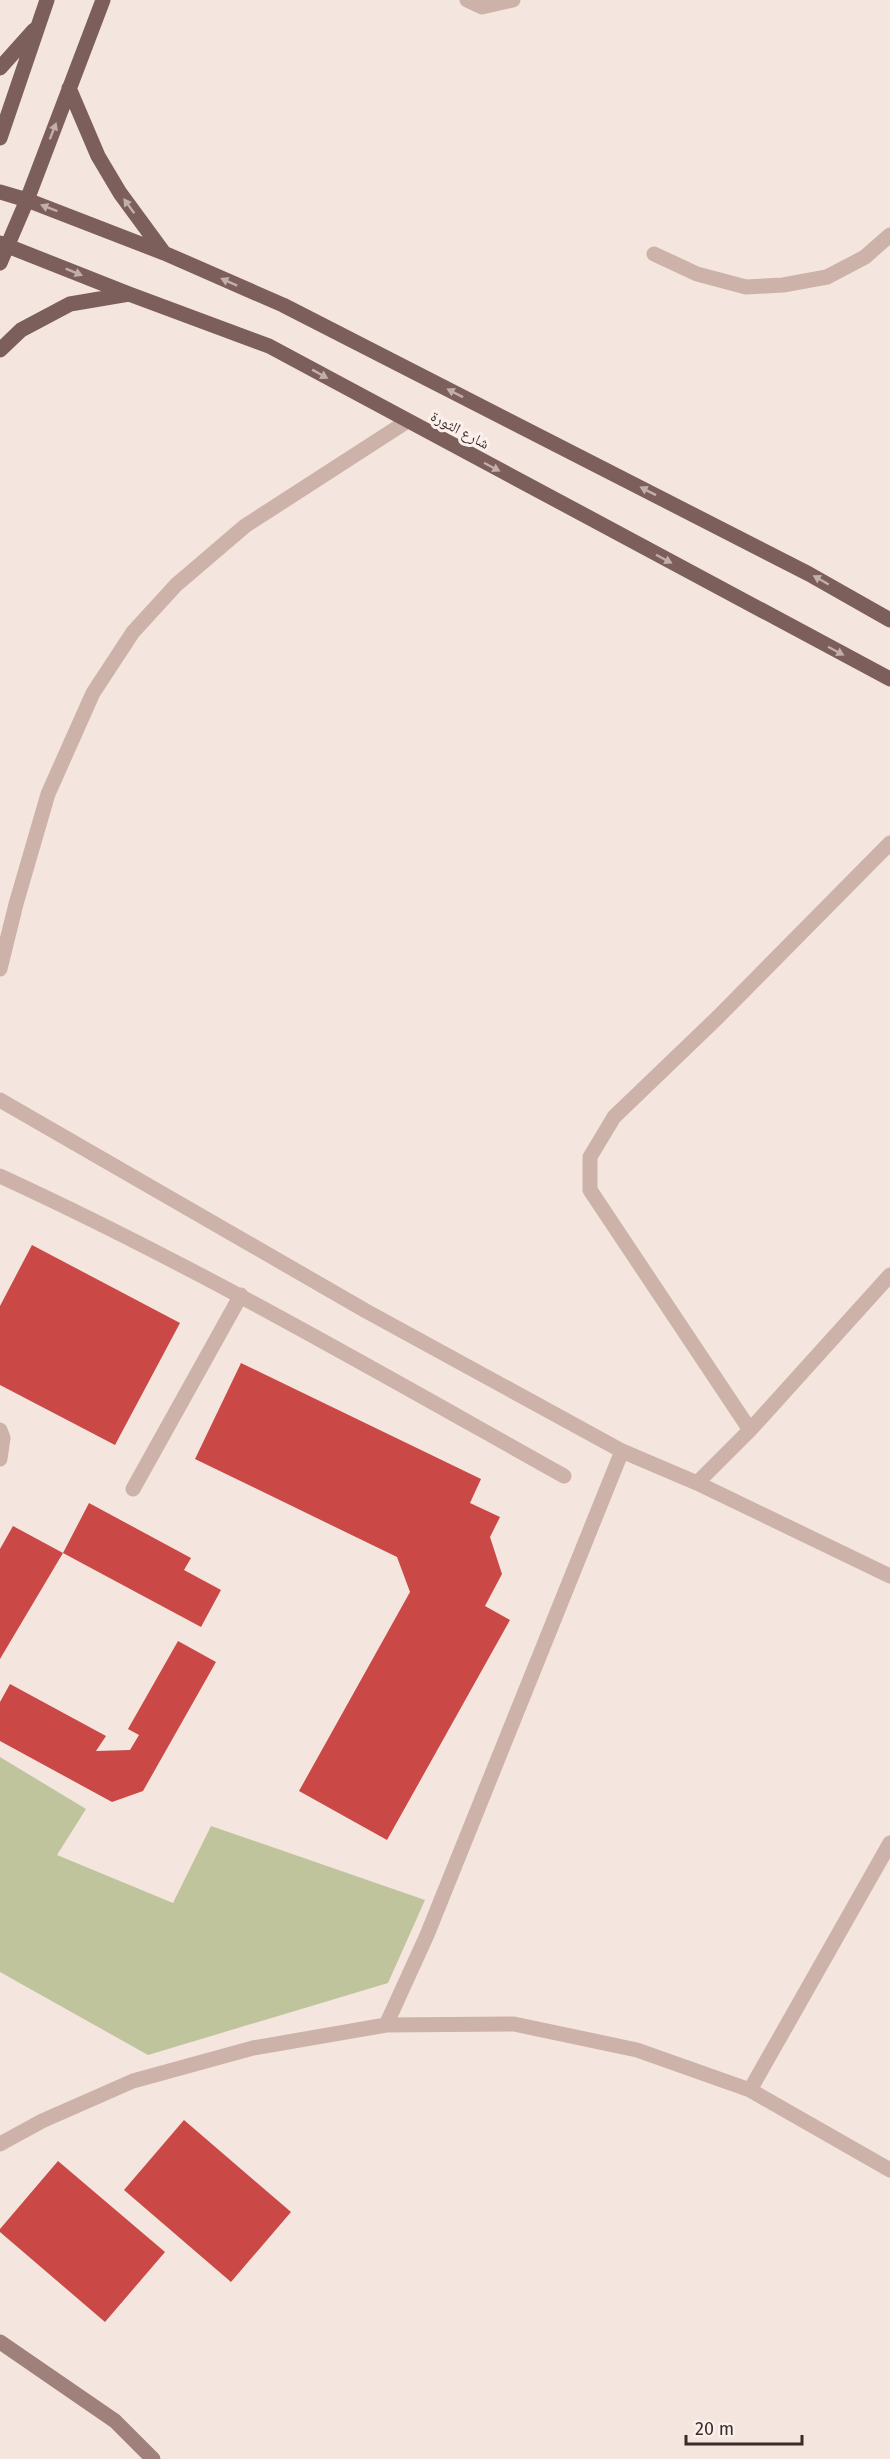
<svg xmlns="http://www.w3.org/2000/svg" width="890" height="2459" viewBox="0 0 890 2459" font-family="'Fira Sans','Noto Naskh Arabic',sans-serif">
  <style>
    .green { fill: #bfc49d }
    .building { fill: #ca4946 }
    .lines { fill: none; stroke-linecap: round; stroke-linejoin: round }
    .service { stroke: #cdb2a9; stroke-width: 15 }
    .minor { stroke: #cdb2a9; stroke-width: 15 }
    .secondary { stroke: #a0807a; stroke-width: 15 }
    .primary { stroke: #7c5e5a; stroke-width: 15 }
    .oneway { fill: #c2aeaa }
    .labels { text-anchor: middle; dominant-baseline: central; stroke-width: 6; stroke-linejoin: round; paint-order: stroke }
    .street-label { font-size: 15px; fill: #3a2b29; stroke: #fbf0eb }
  </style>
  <rect width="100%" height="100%" fill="#f4e5de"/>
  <path class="green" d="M 0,1757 L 86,1809 L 57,1855 L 173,1903 L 211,1826 L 425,1900 L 388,1983 L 148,2055 L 0,1972 Z"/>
  <path class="building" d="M 32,1245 L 180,1323 L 115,1445 L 0,1385 L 0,1306 Z
    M 241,1363 L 481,1479 L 470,1503 L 500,1517 L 490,1537 L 502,1574 L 485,1606 L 510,1620 L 387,1840 L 299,1791 L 410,1592 L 397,1557 L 195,1459 Z
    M 89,1503 L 191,1558 L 184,1570 L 221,1590 L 201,1627 L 63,1553 Z
    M 13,1526 L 63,1553 L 0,1659 L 0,1549 Z
    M 178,1641 L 216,1662 L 143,1791 L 112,1802 L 0,1741 L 0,1702 L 10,1684 L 106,1736 L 96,1751 L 130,1750 L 139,1735 L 128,1729 Z
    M 184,2120 L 291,2212 L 231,2282 L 124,2190 Z
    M 58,2161 L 165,2252 L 105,2322 L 0,2232 L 0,2229 Z"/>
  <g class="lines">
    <path class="service" d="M 0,1176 C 194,1265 378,1372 564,1476
      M 0,1430 L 3,1438 L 0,1459
      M 133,1489 L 241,1295"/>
    <path class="minor" d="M 467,0 L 482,7 L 513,0
      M 654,254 L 697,274 L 746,287 L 783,285 L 827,277 L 865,257 L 890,235
      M 0,969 L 16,904 L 48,794 L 93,693 L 133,632 L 176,585 L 245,526 L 406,422
      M 0,1100 L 366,1311 L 622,1451 L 697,1483 L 890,1576
      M 750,1430 L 590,1190 L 590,1157 L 614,1117 L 718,1017 L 890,843
      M 697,1483 L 750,1430 L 890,1275
      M 386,2025 L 427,1935 L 622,1451
      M 750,2090 L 890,1843
      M 0,2144 L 42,2121 L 133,2081 L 253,2048 L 386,2025 L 514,2024 L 637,2050 L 750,2090 L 890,2170"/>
    <path class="secondary" d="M 0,2342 L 115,2421 L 153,2459"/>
    <path class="primary" d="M 0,68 L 34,30
      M 69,88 L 98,156 L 120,193 L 164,253
      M 0,138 L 47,0
      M 0,192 L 27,200 L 164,253 L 283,305 L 809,574 L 890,620
      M 0,243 L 129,294 L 269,346 L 890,679
      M 0,263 L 27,200 L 103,0
      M 0,350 L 21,330 L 70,304 L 129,294"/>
  </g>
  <defs><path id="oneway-solid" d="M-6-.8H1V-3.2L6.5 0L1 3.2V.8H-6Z" transform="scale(1.5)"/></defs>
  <g class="oneway">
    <use href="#oneway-solid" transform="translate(53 131) rotate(-69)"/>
    <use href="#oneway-solid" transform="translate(129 206) rotate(-126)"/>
    <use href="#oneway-solid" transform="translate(49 208) rotate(-159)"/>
    <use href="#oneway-solid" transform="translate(74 272) rotate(22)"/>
    <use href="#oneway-solid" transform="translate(229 282) rotate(-156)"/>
    <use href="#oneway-solid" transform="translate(320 374) rotate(29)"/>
    <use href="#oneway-solid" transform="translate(455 393) rotate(-153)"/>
    <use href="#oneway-solid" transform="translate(492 467) rotate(28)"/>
    <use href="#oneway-solid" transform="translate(648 491) rotate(-153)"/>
    <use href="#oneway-solid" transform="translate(664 559) rotate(28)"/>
    <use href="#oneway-solid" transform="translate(821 580) rotate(-150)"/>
    <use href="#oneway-solid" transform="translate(836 651) rotate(28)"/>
  </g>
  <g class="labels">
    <g class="street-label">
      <text transform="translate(460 430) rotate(28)">شارع الثورة</text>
    </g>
  </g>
  <path d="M686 2435v9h116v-9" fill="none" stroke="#3a2b29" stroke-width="3"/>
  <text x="695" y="2435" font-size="18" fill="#3a2b29" stroke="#fbf0eb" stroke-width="4.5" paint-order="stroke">20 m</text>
</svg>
